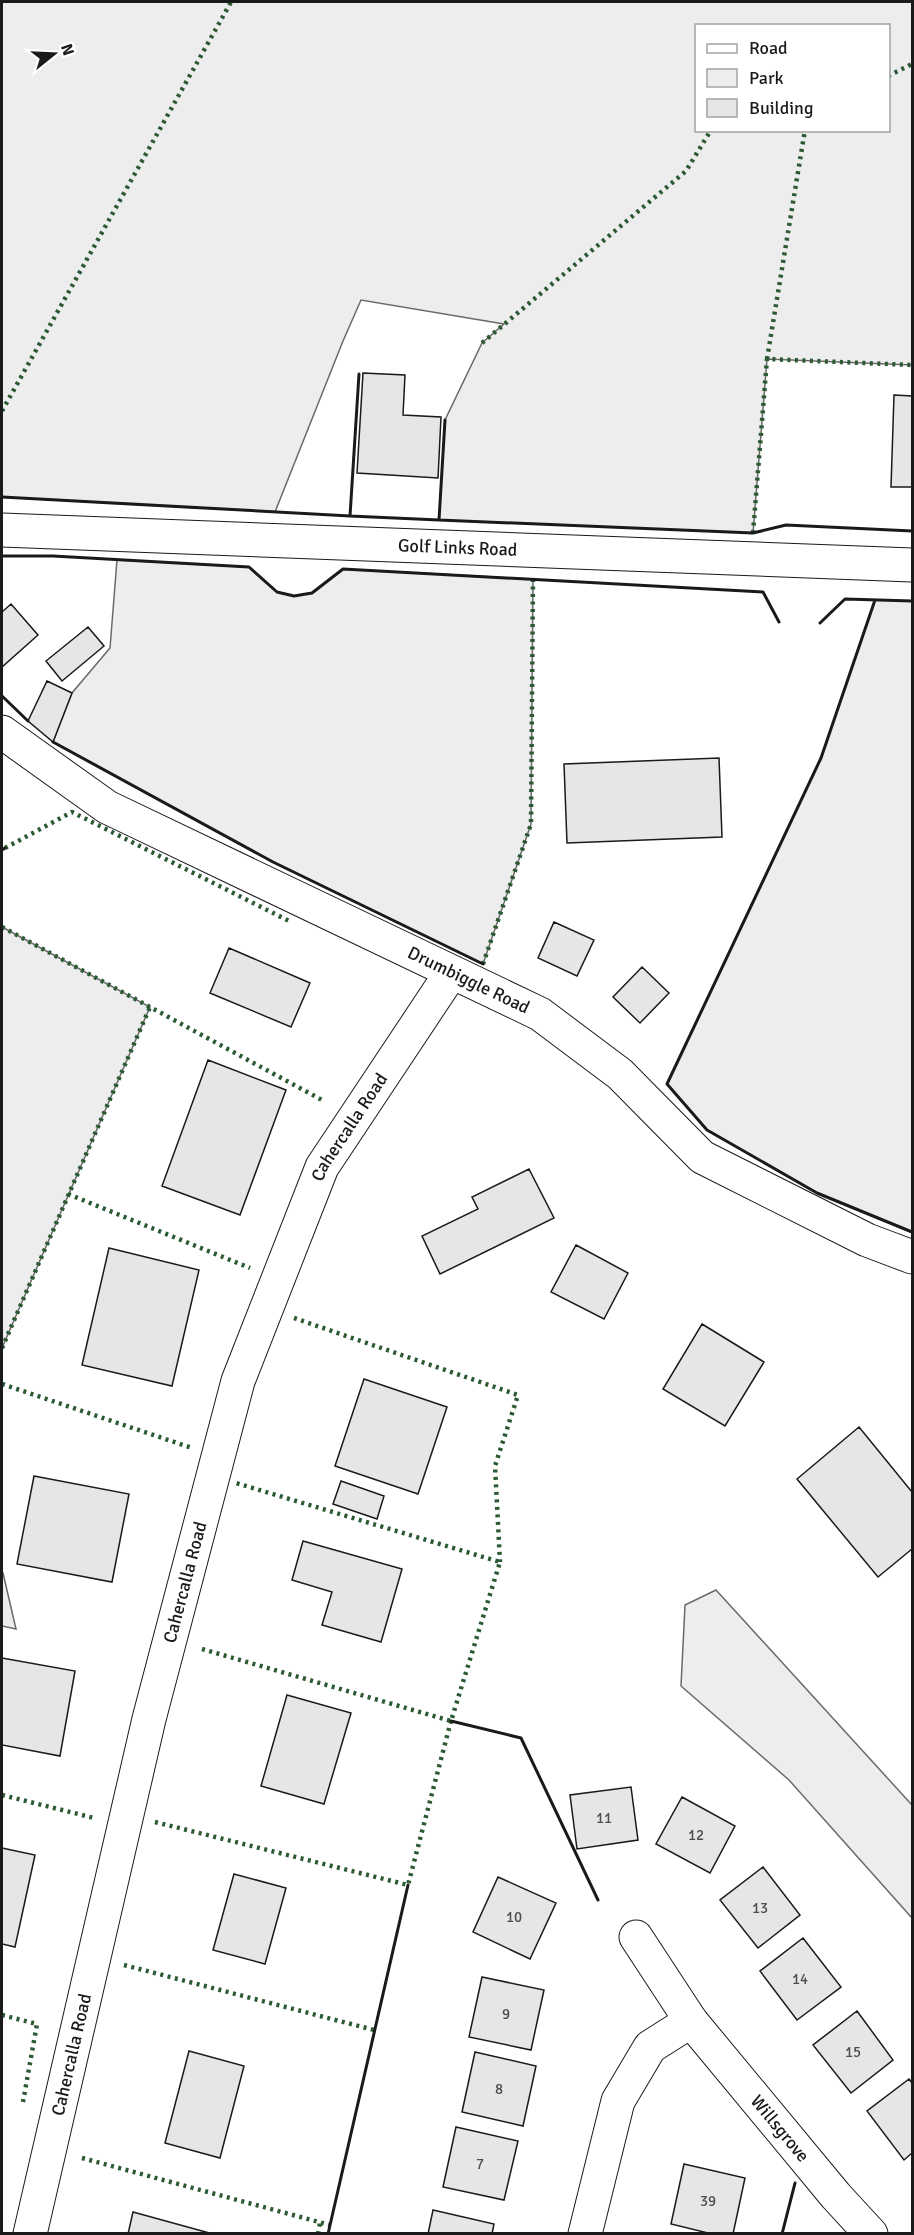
<svg xmlns="http://www.w3.org/2000/svg" width="914" height="2235" viewBox="0 0 914 2235" font-family="Signika,sans-serif">
  <style>
    .green { fill: #ededed; stroke: #6a6a6a; stroke-width: 1.5; fill-rule: evenodd }
    .building { fill: #e6e6e6; stroke: #1a1a1a; stroke-width: 1.5 }
    .lines { fill: none; stroke-linecap: round; stroke-linejoin: round }
    .street-casing { stroke: #1a1a1a; stroke-width: 35 }
    .secondary-casing { stroke: #1a1a1a; stroke-width: 35 }
    .street { stroke: #fff; stroke-width: 33 }
    .secondary { stroke: #fff; stroke-width: 33 }
    .hedge { stroke: #2b5a34; stroke-width: 4.5; stroke-dasharray: 3 4.5; stroke-linecap: butt }
    .wall { stroke: #1a1a1a; stroke-width: 3 }
    .labels { text-anchor: middle; dominant-baseline: central; stroke-width: 4.5; stroke-linejoin: round; paint-order: stroke }
    .number-label { font-size: 15px; fill: #4d4d4d }
    .street-label { font-size: 18px; fill: #1a1a1a; stroke: #fff }
  </style>
  <rect width="100%" height="100%" fill="#fff"/>
  <path class="green" d="M 2,2 L 912,2 L 912,365 L 767,359 L 753,533 L 439,520 L 445,420 L 482,343 L 504,324 L 361,300 L 343,341 L 275,512 L 2,497 ZM 696,26 L 888,26 L 888,130 L 696,130 Z
    M 117,560 L 249,567 L 277,592 L 294,596 L 312,593 L 343,569 L 533,579 L 531,824 L 483,964 L 273,862 L 53,742 L 72,693 L 110,648 Z
    M 875,600 L 912,601 L 912,1232 L 817,1193 L 707,1130 L 667,1084 L 821,758 Z
    M 2,927 L 150,1007 L 2,1348 Z
    M 2,1572 L 3,1573 L 16,1629 L 2,1626 Z
    M 716,1590 L 912,1805 L 912,1918 L 789,1780 L 681,1686 L 685,1605 Z"/>
  <path class="building" d="M 363,373 L 405,375 L 403,415 L 441,417 L 438,478 L 357,473 Z
    M 894,395 L 912,396 L 912,487 L 891,487 Z
    M 11,604 L 38,635 L 2,667 L 2,612 Z
    M 88,627 L 104,646 L 62,681 L 46,661 Z
    M 47,681 L 72,693 L 53,742 L 28,721 Z
    M 719,758 L 722,837 L 567,843 L 564,764 Z
    M 554,922 L 594,940 L 577,976 L 538,958 Z
    M 229,948 L 310,983 L 291,1027 L 210,993 Z
    M 642,967 L 669,993 L 640,1023 L 613,997 Z
    M 208,1060 L 286,1090 L 240,1215 L 162,1186 Z
    M 529,1169 L 554,1218 L 440,1274 L 422,1236 L 478,1209 L 472,1197 Z
    M 576,1245 L 628,1273 L 604,1319 L 551,1292 Z
    M 109,1248 L 199,1270 L 172,1386 L 82,1365 Z
    M 702,1324 L 764,1362 L 725,1426 L 663,1389 Z
    M 364,1379 L 447,1407 L 418,1494 L 335,1466 Z
    M 859,1427 L 912,1492 L 912,1549 L 878,1577 L 797,1479 Z
    M 34,1476 L 129,1494 L 112,1582 L 17,1564 Z
    M 341,1481 L 384,1496 L 377,1519 L 333,1504 Z
    M 303,1541 L 402,1569 L 381,1642 L 322,1625 L 332,1592 L 292,1580 Z
    M 2,1658 L 75,1671 L 60,1756 L 2,1745 Z
    M 287,1695 L 351,1713 L 324,1804 L 261,1786 Z
    M 631,1787 L 638,1840 L 577,1849 L 570,1795 Z
    M 682,1797 L 735,1826 L 710,1873 L 656,1844 Z
    M 2,1848 L 35,1855 L 15,1947 L 2,1944 Z
    M 763,1867 L 800,1915 L 758,1948 L 720,1900 Z
    M 234,1874 L 286,1888 L 265,1964 L 213,1950 Z
    M 498,1877 L 556,1903 L 530,1959 L 473,1932 Z
    M 803,1938 L 841,1987 L 797,2020 L 760,1971 Z
    M 482,1977 L 544,1990 L 531,2050 L 469,2037 Z
    M 857,2011 L 893,2060 L 851,2093 L 813,2045 Z
    M 189,2051 L 244,2066 L 220,2158 L 165,2143 Z
    M 475,2052 L 536,2066 L 523,2126 L 462,2112 Z
    M 909,2079 L 912,2083 L 912,2153 L 904,2160 L 867,2111 Z
    M 456,2127 L 518,2141 L 504,2200 L 443,2187 Z
    M 684,2164 L 745,2178 L 733,2234 L 712,2234 L 671,2224 Z
    M 433,2210 L 494,2224 L 492,2234 L 428,2234 Z
    M 133,2212 L 213,2234 L 128,2234 Z"/>
  <g class="lines">
    <g class="street-casing">
      <g id="street">
        <path id="s1" d="M 636,1937 L 691,2021 L 836,2196 L 871,2234"/>
        <path d="M 585,2234 L 618,2101 L 650,2047 L 691,2021"/>
      </g>
    </g>
    <g class="secondary-casing">
      <g id="secondary">
        <path id="s2" d="M 2,530 L 912,565"/>
        <path id="s3" d="M 2,732 L 107,807 L 540,1014 L 620,1074 L 702,1157 L 867,1240 L 912,1257"/>
        <path id="s4" d="M 30,2234 L 149,1719 L 238,1381 L 322,1167 L 451,973"/>
      </g>
    </g>
    <use href="#street" class="street"/>
    <use href="#secondary" class="secondary"/>
    <path class="hedge" d="M 888,76 L 912,64
      M 482,343 L 686,171 L 711,130
      M 767,359 L 805,130
      M 2,411 L 231,2
      M 753,533 L 767,359 L 912,365
      M 5,848 L 72,812 L 291,922
      M 2,927 L 322,1100
      M 483,964 L 531,824 L 533,579
      M 68,1194 L 250,1268
      M 294,1318 L 518,1395 L 495,1466 L 500,1562
      M 2,1348 L 150,1007
      M 2,1384 L 192,1448
      M 202,1649 L 451,1721 L 500,1562 L 236,1483
      M 2,1795 L 94,1818
      M 155,1822 L 408,1885 L 451,1721
      M 124,1965 L 374,2030
      M 2,2015 L 37,2024 L 23,2102
      M 82,2158 L 330,2225
      M 318,2234 L 320,2223"/>
    <path class="wall" d="M 2,497 L 350,516 L 359,374
      M 350,516 L 439,520 L 445,420
      M 439,520 L 753,533 L 786,525 L 912,531
      M 2,556 L 53,556 L 249,567 L 277,592 L 294,596 L 312,593 L 343,569 L 763,592 L 779,622
      M 875,600 L 821,758 L 667,1084 L 707,1130 L 817,1193 L 912,1232
      M 820,623 L 845,599 L 912,601
      M 2,696 L 28,721
      M 53,742 L 273,862 L 483,964
      M 2,850 L 5,848
      M 451,1721 L 521,1738 L 598,1900
      M 328,2234 L 408,1885
      M 782,2234 L 795,2183"/>
  </g>
  <g class="labels">
    <g class="number-label">
      <text x="604" y="1818">11</text>
      <text x="696" y="1835">12</text>
      <text x="760" y="1908">13</text>
      <text x="514" y="1917">10</text>
      <text x="800" y="1979">14</text>
      <text x="506" y="2014">9</text>
      <text x="853" y="2052">15</text>
      <text x="499" y="2089">8</text>
      <text x="480" y="2164">7</text>
      <text x="708" y="2201">39</text>
    </g>
    <g class="street-label">
      <text stroke="none"><textPath href="#s2" startOffset="456">Golf Links Road</textPath></text>
      <text stroke="none"><textPath href="#s3" startOffset="530">Drumbiggle Road</textPath></text>
      <text stroke="none"><textPath href="#s4" startOffset="1156">Cahercalla Road</textPath></text>
      <text stroke="none"><textPath href="#s4" startOffset="670">Cahercalla Road</textPath></text>
      <text stroke="none"><textPath href="#s4" startOffset="184">Cahercalla Road</textPath></text>
      <text stroke="none"><textPath href="#s1" startOffset="240">Willsgrove</textPath></text>
    </g>
  </g>
  <rect width="914" height="2235" fill="none" stroke="#1a1a1a" stroke-width="6"/>
  <rect x="695" y="24" width="195" height="108" fill="#ffffff" stroke="#a3a3a3" stroke-width="1.5"/>
  <rect x="707" y="44" width="30" height="9" fill="#ffffff" stroke="#a3a3a3" stroke-width="1.5"/>
  <text x="749" y="54" font-size="18" fill="#1a1a1a">Road</text>
  <rect x="707" y="69" width="30" height="18" fill="#ededed" stroke="#a3a3a3" stroke-width="1.5"/>
  <text x="749" y="84" font-size="18" fill="#1a1a1a">Park</text>
  <rect x="707" y="99" width="30" height="18" fill="#e6e6e6" stroke="#a3a3a3" stroke-width="1.5"/>
  <text x="749" y="114" font-size="18" fill="#1a1a1a">Building</text>
  <g transform="translate(54 54) rotate(72)" stroke="#ffffff" stroke-width="4.5" paint-order="stroke">
  <path d="M0-4.5L10 22L0 15L-10 22Z" fill="#1a1a1a"/>
  <text y="-9" font-size="16" font-weight="bold" text-anchor="middle" fill="#1a1a1a">N</text>
  </g>
</svg>
